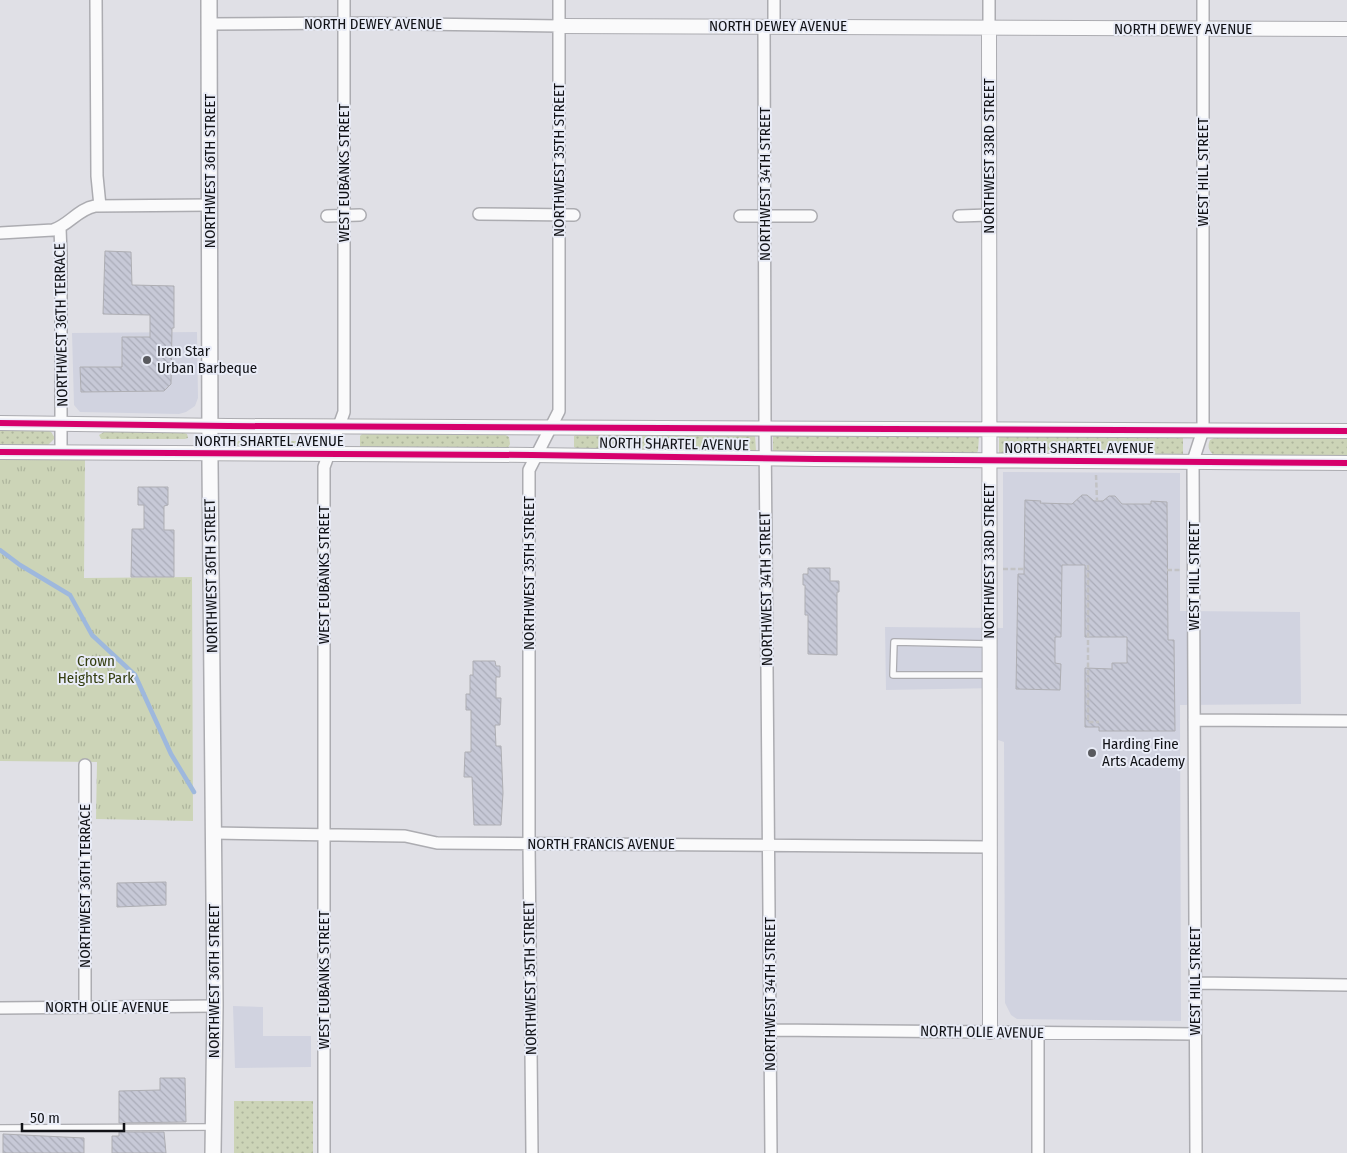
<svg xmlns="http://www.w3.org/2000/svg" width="1347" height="1153" viewBox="0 0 1347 1153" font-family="'Fira Sans Condensed',sans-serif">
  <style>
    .built { fill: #d1d3e0 }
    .grass { fill: url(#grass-dots) }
    .park { fill: url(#park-tufts) }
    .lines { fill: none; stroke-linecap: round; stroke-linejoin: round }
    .stream { stroke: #9eb8dd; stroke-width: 4.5 }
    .building { fill: url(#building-back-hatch); stroke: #aeaeb3 }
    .service-casing { stroke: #acacb1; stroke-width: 8 }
    .minor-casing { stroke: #acacb1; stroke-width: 14 }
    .tertiary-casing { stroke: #acacb1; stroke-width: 16 }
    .secondary-casing { stroke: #acacb1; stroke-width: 18 }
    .path { stroke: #c2c2c4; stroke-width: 2.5; stroke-dasharray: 5 2.5; stroke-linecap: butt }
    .service { stroke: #fafafb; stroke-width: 5.5 }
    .minor { stroke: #fafafb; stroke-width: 11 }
    .tertiary { stroke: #fafafb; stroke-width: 14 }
    .secondary { stroke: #fafafb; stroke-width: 15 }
    .cycleway-casing { stroke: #e9ecf7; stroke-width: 9 }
    .cycleway { stroke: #d6006c; stroke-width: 6 }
    .poi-dot { fill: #595a5f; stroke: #e9ecf7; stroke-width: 2 }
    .labels { text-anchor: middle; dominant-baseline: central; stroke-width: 4; stroke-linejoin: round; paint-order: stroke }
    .street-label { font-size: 15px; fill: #111216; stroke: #e9ecf7 }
    .poi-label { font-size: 15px; fill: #111216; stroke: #e9ecf7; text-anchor: start }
    .park-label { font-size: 15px; fill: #343e10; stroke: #e9ecf7 }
  </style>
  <defs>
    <pattern id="grass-dots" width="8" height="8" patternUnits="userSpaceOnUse" patternTransform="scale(1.25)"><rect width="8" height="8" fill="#ccd4b7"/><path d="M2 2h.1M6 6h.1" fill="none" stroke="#aeb59d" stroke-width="1.8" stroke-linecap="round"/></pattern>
    <pattern id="park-tufts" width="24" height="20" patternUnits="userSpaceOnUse" patternTransform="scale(1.25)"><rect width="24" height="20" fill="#ccd4b7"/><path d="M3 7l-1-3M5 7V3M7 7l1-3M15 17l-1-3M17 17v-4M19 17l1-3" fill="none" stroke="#aeb59d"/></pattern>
    <pattern id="building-back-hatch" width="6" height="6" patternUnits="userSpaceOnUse" patternTransform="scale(1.25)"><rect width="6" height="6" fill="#c7c9d7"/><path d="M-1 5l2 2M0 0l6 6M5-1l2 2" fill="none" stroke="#aaacb8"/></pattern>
  </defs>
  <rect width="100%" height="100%" fill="#e0e0e6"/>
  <path class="built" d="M 197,332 L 198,398 L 195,406 L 186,412 L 179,414 L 80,412 L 74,405 L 72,333 Z
    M 1003,472 L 1180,473 L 1180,611 L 1300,612 L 1301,704 L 1180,705 L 1181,1021 L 1017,1019 L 1011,1015 L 1005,1003 L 1004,742 L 998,740 L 998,688 L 886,690 L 885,627 L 1003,628 Z
    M 233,1006 L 263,1007 L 263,1036 L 311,1036 L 311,1067 L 235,1068 Z"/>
  <path class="grass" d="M 0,430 L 49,431 L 51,432 L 55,438 L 48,445 L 0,445 Z
    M 104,432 L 182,432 L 187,434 L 188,438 L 185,439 L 101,439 L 99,435 Z
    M 363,433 L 504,434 L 509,437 L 510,444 L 508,448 L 362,449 L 360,447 L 360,436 Z
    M 577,434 L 755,435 L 756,451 L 577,449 L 574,447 L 574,436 Z
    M 773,434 L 979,436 L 978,451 L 976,454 L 773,452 Z
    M 999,435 L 1183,436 L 1183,454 L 999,453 Z
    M 1216,437 L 1347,438 L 1347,456 L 1214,455 C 1209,451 1207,447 1210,440 Z
    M 238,441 L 301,441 L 305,443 L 301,448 L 239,447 L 236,444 Z
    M 234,1101 L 313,1101 L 313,1153 L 234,1153 Z"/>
  <path class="park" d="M 0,457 L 85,459 L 84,578 L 192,577 L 193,821 L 96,819 L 97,762 L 0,761 Z"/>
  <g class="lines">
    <path class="stream" d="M 0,550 L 20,565 L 70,595 L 92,635 L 135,675 L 171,754 L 194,792"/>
  </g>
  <path class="building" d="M 105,251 L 131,252 L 132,285 L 174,286 L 174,328 L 172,328 L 171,384 L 164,391 L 81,392 L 80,367 L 122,367 L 122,337 L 150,337 L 150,315 L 103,314 Z
    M 138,487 L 168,487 L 168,505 L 164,506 L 164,530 L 174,530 L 174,577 L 131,577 L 132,529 L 144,529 L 144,505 L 138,505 Z
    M 1082,495 L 1087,495 L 1094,501 L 1103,501 L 1109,496 L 1115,496 L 1122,504 L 1151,504 L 1151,501 L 1167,502 L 1168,640 L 1174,640 L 1175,731 L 1099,731 L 1099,727 L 1085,727 L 1085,668 L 1112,669 L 1112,663 L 1127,663 L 1127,637 L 1085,637 L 1085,565 L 1062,565 L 1061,637 L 1055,637 L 1055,663 L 1061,664 L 1060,690 L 1016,689 L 1018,574 L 1024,574 L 1025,500 L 1041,501 L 1040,503 L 1072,504 Z
    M 808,568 L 830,568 L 830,581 L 839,581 L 839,592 L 837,592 L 837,655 L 808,654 L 808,615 L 805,615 L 805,585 L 803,585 L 803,574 L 808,574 Z
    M 473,661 L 495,661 L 496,666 L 500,666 L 500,677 L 496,677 L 496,698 L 501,698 L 500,725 L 495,725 L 496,746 L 501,746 L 503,793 L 501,825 L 474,825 L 472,777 L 464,777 L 465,752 L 471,752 L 471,710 L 466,710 L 466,694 L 470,694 L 470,675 L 473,675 Z
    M 166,882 L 166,905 L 117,907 L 117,883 Z
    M 160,1078 L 185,1078 L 186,1122 L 119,1123 L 119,1091 L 160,1090 Z
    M 119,1132 L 164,1132 L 166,1153 L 112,1153 L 112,1136 L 119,1136 Z
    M 3,1134 L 84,1138 L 84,1153 L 3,1153 Z"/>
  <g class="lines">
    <g class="service-casing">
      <path id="service" d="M 989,644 L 894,642 L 893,675 L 989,675
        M 0,1128 L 213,1127"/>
    </g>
    <g class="minor-casing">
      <path id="minor" d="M 96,0 L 97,176 L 100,206
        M 774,0 L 774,26
        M 989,0 L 989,28
        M 209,24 L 344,23 L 560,26
        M 764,26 L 765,428 L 771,1153
        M 479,214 L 574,215
        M 327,216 L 360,215
        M 740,216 L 811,216
        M 959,216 L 989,215
        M 60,228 L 61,255 L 61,452
        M 0,233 L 53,230 C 69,225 78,209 95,206 L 210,205
        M 1194,720 L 1347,721
        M 85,765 L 85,1007
        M 214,833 L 405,836 L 437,843 L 990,847
        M 1195,983 L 1347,985
        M 0,1008 L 215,1006
        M 770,1030 L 1195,1034
        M 1038,1033 L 1038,1153
        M 324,1153 L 324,467 L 344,412 L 344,0
        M 532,1153 L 529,844 L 529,470 L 559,411 L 559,0
        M 1196,1153 L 1193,461 L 1203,430 L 1203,0"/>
    </g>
    <g class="tertiary-casing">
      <path id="tertiary" d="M 560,26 L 1347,29
        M 989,28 L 990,1032
        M 0,423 L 228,426 L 1347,431
        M 0,452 L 532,455 L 816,459 L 1347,463"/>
    </g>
    <g class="secondary-casing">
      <path id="secondary" d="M 209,0 L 210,464 L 215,1006 L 213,1153"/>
    </g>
    <path class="path" d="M 1096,475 L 1097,501
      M 1088,565 L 1088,722 L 1099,722
      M 1003,569 L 1024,569
      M 1167,570 L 1182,570"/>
    <use href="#service" class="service"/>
    <use href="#minor" class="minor"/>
    <use href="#tertiary" class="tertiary"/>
    <use href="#secondary" class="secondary"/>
    <g class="cycleway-casing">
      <path id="cycleway" d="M 0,423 L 228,426 L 1347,431
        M 0,452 L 532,455 L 816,459 L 1347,463"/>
    </g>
    <use href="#cycleway" class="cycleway"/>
  </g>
  <g class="poi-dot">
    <circle cx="147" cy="360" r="5"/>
    <circle cx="1092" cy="753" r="5"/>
  </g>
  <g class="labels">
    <g class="street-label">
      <text x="373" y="24">NORTH DEWEY AVENUE</text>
      <text x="778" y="26">NORTH DEWEY AVENUE</text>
      <text x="1183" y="29">NORTH DEWEY AVENUE</text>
      <text transform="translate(989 156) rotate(-90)">NORTHWEST 33RD STREET</text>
      <text transform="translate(559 160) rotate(-90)">NORTHWEST 35TH STREET</text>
      <text transform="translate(210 171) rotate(-90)">NORTHWEST 36TH STREET</text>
      <text transform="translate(1203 172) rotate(-90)">WEST HILL STREET</text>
      <text transform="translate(344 173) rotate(-90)">WEST EUBANKS STREET</text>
      <text transform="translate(765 184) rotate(-90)">NORTHWEST 34TH STREET</text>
      <text transform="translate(61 325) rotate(-91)">NORTHWEST 36TH TERRACE</text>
      <text x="269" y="441">NORTH SHARTEL AVENUE</text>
      <text transform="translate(674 444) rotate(1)">NORTH SHARTEL AVENUE</text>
      <text x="1079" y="448">NORTH SHARTEL AVENUE</text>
      <text transform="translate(989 561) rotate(-90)">NORTHWEST 33RD STREET</text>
      <text transform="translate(529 573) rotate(-90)">NORTHWEST 35TH STREET</text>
      <text transform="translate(324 575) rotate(-90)">WEST EUBANKS STREET</text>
      <text transform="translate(211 576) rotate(-91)">NORTHWEST 36TH STREET</text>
      <text transform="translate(1194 576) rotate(-90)">WEST HILL STREET</text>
      <text transform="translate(766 589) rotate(-91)">NORTHWEST 34TH STREET</text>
      <text x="601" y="844">NORTH FRANCIS AVENUE</text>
      <text transform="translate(85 886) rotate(-90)">NORTHWEST 36TH TERRACE</text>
      <text transform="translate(530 978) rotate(-91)">NORTHWEST 35TH STREET</text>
      <text transform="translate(324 980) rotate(-90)">WEST EUBANKS STREET</text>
      <text transform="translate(214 981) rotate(-90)">NORTHWEST 36TH STREET</text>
      <text transform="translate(1195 981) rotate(-90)">WEST HILL STREET</text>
      <text transform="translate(770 994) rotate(-90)">NORTHWEST 34TH STREET</text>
      <text x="107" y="1007">NORTH OLIE AVENUE</text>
      <text transform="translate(982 1032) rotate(1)">NORTH OLIE AVENUE</text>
    </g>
    <g class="poi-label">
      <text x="157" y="351">Iron Star<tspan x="157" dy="17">Urban Barbeque</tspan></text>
      <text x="1102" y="744">Harding Fine<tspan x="1102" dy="17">Arts Academy</tspan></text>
    </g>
    <g class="park-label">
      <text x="96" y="661">Crown<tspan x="96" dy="17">Heights Park</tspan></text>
    </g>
  </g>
  <path d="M22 1123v8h102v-8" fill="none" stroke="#111216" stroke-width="2.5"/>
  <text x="30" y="1123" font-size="15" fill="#111216" stroke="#e9ecf7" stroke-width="4" paint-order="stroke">50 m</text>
</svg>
